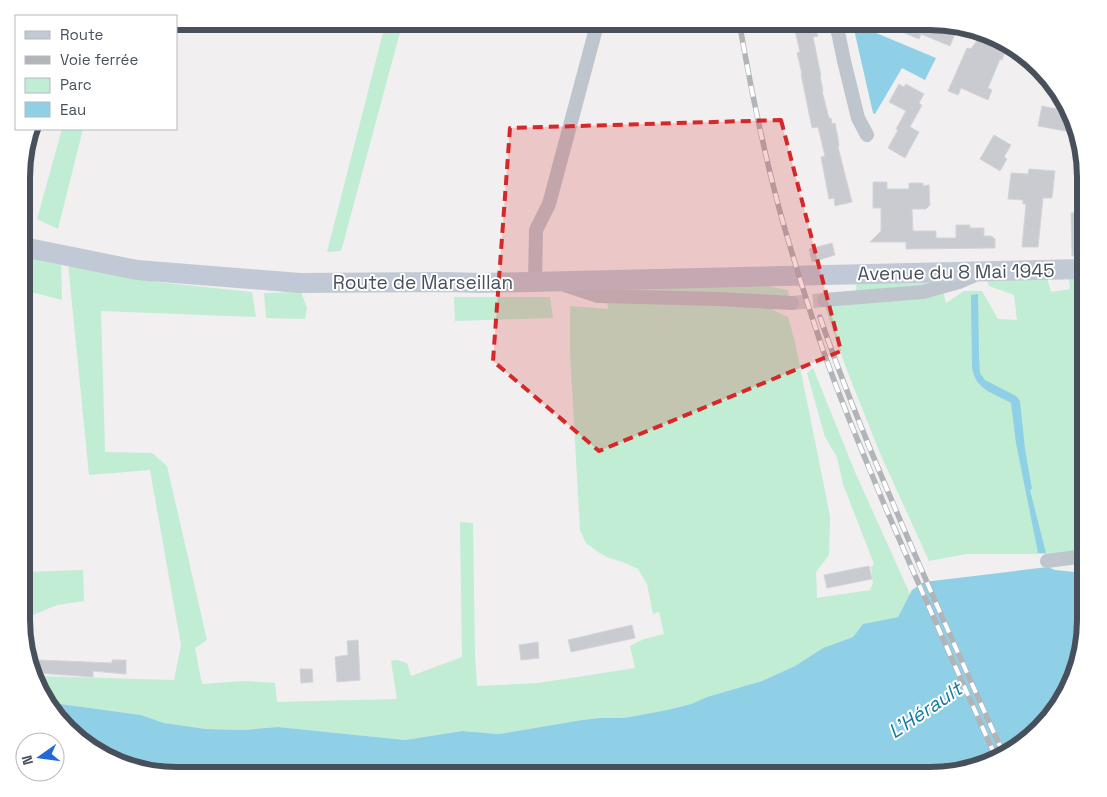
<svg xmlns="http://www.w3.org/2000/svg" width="1107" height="797" viewBox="0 0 1107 797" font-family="'Space Grotesk',sans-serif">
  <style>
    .green { fill: #c0edd3 }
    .water { fill: #8fd0e7 }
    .building { fill: #c9cbd1; stroke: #d3d5da }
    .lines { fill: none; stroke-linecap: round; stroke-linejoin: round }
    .minor-tunnel { stroke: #cfcfd1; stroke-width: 14; stroke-dasharray: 14 7; stroke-linecap: butt }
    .minor { stroke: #bec5cd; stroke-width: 14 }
    .secondary { stroke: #c0c9d5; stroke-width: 20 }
    .rail-casing { stroke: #b1b4b9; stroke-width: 5.5 }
    .rail { stroke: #fff; stroke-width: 4; stroke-dasharray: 11; stroke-linecap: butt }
    .marked { fill: #d62828; fill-opacity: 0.2; stroke: #d62828; stroke-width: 4; stroke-dasharray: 10 6; stroke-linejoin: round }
    .labels { text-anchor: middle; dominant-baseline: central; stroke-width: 4; stroke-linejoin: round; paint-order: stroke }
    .street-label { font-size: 19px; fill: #48515b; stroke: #fff }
    .water-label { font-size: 20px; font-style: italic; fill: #147da3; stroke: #fff }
    .rim { fill: none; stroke: #48515b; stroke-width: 6 }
  </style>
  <rect width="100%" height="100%" fill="#f1efef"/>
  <path class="green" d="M 386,21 L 403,21 L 343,244 L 341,251 L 327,252 Z
    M 62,129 L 83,129 L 58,229 L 37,219 Z
    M 23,256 L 61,265 L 62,300 L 23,290 Z
    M 68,263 L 157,282 L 252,292 L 256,317 L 101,311 L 105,452 L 152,453 L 167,466 L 207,640 L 195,648 L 202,684 L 245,681 L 275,683 L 277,702 L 397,699 L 391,661 L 397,660 L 407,663 L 411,676 L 462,657 L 460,522 L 473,523 L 475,657 L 477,686 L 538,683 L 635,668 L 630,646 L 644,639 L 664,634 L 659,612 L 653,614 L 647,584 L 638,569 L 623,562 L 609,558 L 598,552 L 586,543 L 580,530 L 570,353 L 570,306 L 608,309 L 605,285 L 749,283 L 788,290 L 789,296 L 773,310 L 788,317 L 795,342 L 830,516 L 829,555 L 816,572 L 817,598 L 870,590 L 873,583 L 871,567 L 874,564 L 843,484 L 837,457 L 825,437 L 807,373 L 813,368 L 855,472 L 910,594 L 898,617 L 863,624 L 853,637 L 823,648 L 795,666 L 762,681 L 707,697 L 691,704 L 667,710 L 635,716 L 623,718 L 600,718 L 582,720 L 505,733 L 498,734 L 462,731 L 405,740 L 278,727 L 243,730 L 206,729 L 164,723 L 141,715 L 46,702 L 42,697 L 35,676 L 174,680 L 181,645 L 150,470 L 89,475 Z
    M 1046,274 L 1051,292 L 1070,289 L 1069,278 L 1082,276 L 1085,288 L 1085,549 L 1053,554 L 966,554 L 929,561 L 879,451 L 845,365 L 825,307 L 854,304 L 857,280 L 940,278 L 946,303 L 964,291 L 982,291 L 998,319 L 1017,320 L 1014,295 L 989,286 L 986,276 Z
    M 301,292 L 307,308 L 305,319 L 266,318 L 264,293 Z
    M 454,297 L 550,297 L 553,318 L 455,321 Z
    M 83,570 L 84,601 L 57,605 L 28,617 L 23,612 L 23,572 Z"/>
  <path class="water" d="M 853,25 L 857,25 L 936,58 L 925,80 L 902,68 L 875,114 L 873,113 Z
    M 978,294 L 979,356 L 980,373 L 985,380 L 1016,396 L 1020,401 L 1025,449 L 1032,489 L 1030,490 L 1046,553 L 1038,553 L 1016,443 L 1011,403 C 994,393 975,390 972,367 L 971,295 Z
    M 1048,567 L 1055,570 L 1085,573 L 1085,630 L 1077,670 L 1053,715 L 998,760 L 930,776 L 167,775 L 127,767 L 82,743 L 46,702 L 141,715 L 164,723 L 206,729 L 243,730 L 278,727 L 405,740 L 462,731 L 498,734 L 505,733 L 582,720 L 600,718 L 623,718 L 635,716 L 667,710 L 691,704 L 707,697 L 762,681 L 795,666 L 823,648 L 853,637 L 863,624 L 898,617 L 912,590 L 924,582 Z"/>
  <path class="building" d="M 793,22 L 814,22 L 818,36 L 813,37 L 821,76 L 820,76 L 823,91 L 822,91 L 829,118 L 831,118 L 832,124 L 835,123 L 838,138 L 838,139 L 839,146 L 838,147 L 852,202 L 835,206 L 834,198 L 829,199 L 821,157 L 825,156 L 818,127 L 812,128 L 801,74 L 802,74 L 797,53 L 800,52 Z
    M 878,22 L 940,22 L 958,26 L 950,46 L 921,34 L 919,39 Z
    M 983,32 L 989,33 L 1008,44 L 1002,60 L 1000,59 L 988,88 L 992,90 L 988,100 L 961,88 L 958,95 L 948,91 L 967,48 L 971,49 Z
    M 899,84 L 904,87 L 906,84 L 924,94 L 919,103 L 922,105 L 910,127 L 919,132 L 905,158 L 888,148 L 898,130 L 896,129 L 906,111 L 889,102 Z
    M 1042,106 L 1071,112 L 1076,133 L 1038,126 Z
    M 994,135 L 1011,145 L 1004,157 L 1007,159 L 1000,171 L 980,159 Z
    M 1029,169 L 1055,171 L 1052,198 L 1043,198 L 1038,247 L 1022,247 L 1026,204 L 1023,204 L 1023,200 L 1008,199 L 1011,173 L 1028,174 Z
    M 873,182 L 887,182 L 887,189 L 909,189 L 909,183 L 923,183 L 923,186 L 929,185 L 930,205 L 926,209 L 912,209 L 913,231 L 936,231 L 936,238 L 956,238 L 956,225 L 970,225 L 970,228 L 984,228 L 984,236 L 991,236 L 995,239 L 995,248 L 906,249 L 906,242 L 870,242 L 881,231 L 881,208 L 873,208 Z
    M 1085,212 L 1085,255 L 1072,256 L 1071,213 Z
    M 832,243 L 835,255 L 812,262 L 809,249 Z
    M 869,566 L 872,579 L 827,588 L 824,575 Z
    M 632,625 L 635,638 L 571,652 L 568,640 Z
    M 358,640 L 360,680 L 337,682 L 335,657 L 348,655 L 347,641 Z
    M 538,642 L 539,658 L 521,660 L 519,645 Z
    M 38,660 L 112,663 L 112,660 L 126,660 L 126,674 L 93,671 L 93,677 L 38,673 Z
    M 300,669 L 312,669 L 313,682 L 301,683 Z"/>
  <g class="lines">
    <path class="minor-tunnel" d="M 792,303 L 824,300"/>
    <path class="minor" d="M 836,22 L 844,61 L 858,118 L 867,135
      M 535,281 L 536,230 L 549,204 L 598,21
      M 565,285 L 598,296 L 718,299 L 792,303
      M 824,300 L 923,292 L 959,282 L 975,275
      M 1047,561 L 1085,556"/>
    <path class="secondary" d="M 23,247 L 137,270 L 300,283 L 445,282 L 482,283 L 1085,269"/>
    <g class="rail-casing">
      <path id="rail" d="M 739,21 C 751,90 765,159 784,226 C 796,267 809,309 823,350 C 841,402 863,453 884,504 C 921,590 959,675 997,760
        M 820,317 C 842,382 868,445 895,508 C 930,591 967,673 1004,755"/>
    </g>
    <use href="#rail" class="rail"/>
  </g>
  <path class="marked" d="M 781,120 L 841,351 L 599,451 L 493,361 L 510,128 Z"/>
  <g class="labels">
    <g class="street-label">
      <text transform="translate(956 272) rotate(-1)">Avenue du 8 Mai 1945</text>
      <text x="423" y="282">Route de Marseillan</text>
    </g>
    <g class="water-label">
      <text transform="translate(925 710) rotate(-34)">L'Hérault</text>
    </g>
  </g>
  <path d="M0 0H1107V797H0ZM177 30H930A147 147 0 0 1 1077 177V620A147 147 0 0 1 930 767H177A147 147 0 0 1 30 620V177A147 147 0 0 1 177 30Z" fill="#fff" fill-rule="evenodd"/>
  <path class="rim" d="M177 30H930A147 147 0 0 1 1077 177V620A147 147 0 0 1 930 767H177A147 147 0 0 1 30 620V177A147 147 0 0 1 177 30Z"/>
  <rect x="15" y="15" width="162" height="115" fill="#ffffff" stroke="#b6b9bd"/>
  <rect x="25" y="31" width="25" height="8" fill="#c0c9d5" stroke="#b6b9bd"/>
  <text x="60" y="40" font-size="15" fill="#48515b">Route</text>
  <rect x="25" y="56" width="25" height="8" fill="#b1b4b9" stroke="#b6b9bd"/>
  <text x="60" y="65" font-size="15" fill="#48515b">Voie ferrée</text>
  <rect x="25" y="78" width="25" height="15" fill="#c0edd3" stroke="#b6b9bd"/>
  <text x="60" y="90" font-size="15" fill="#48515b">Parc</text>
  <rect x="25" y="102" width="25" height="15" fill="#8fd0e7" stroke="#b6b9bd"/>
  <text x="60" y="115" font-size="15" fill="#48515b">Eau</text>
  <g transform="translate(40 757) rotate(256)"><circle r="24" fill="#ffffff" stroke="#b6b9bd"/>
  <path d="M0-4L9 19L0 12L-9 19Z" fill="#2268d8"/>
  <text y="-8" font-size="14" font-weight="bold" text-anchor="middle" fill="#48515b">N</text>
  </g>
</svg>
